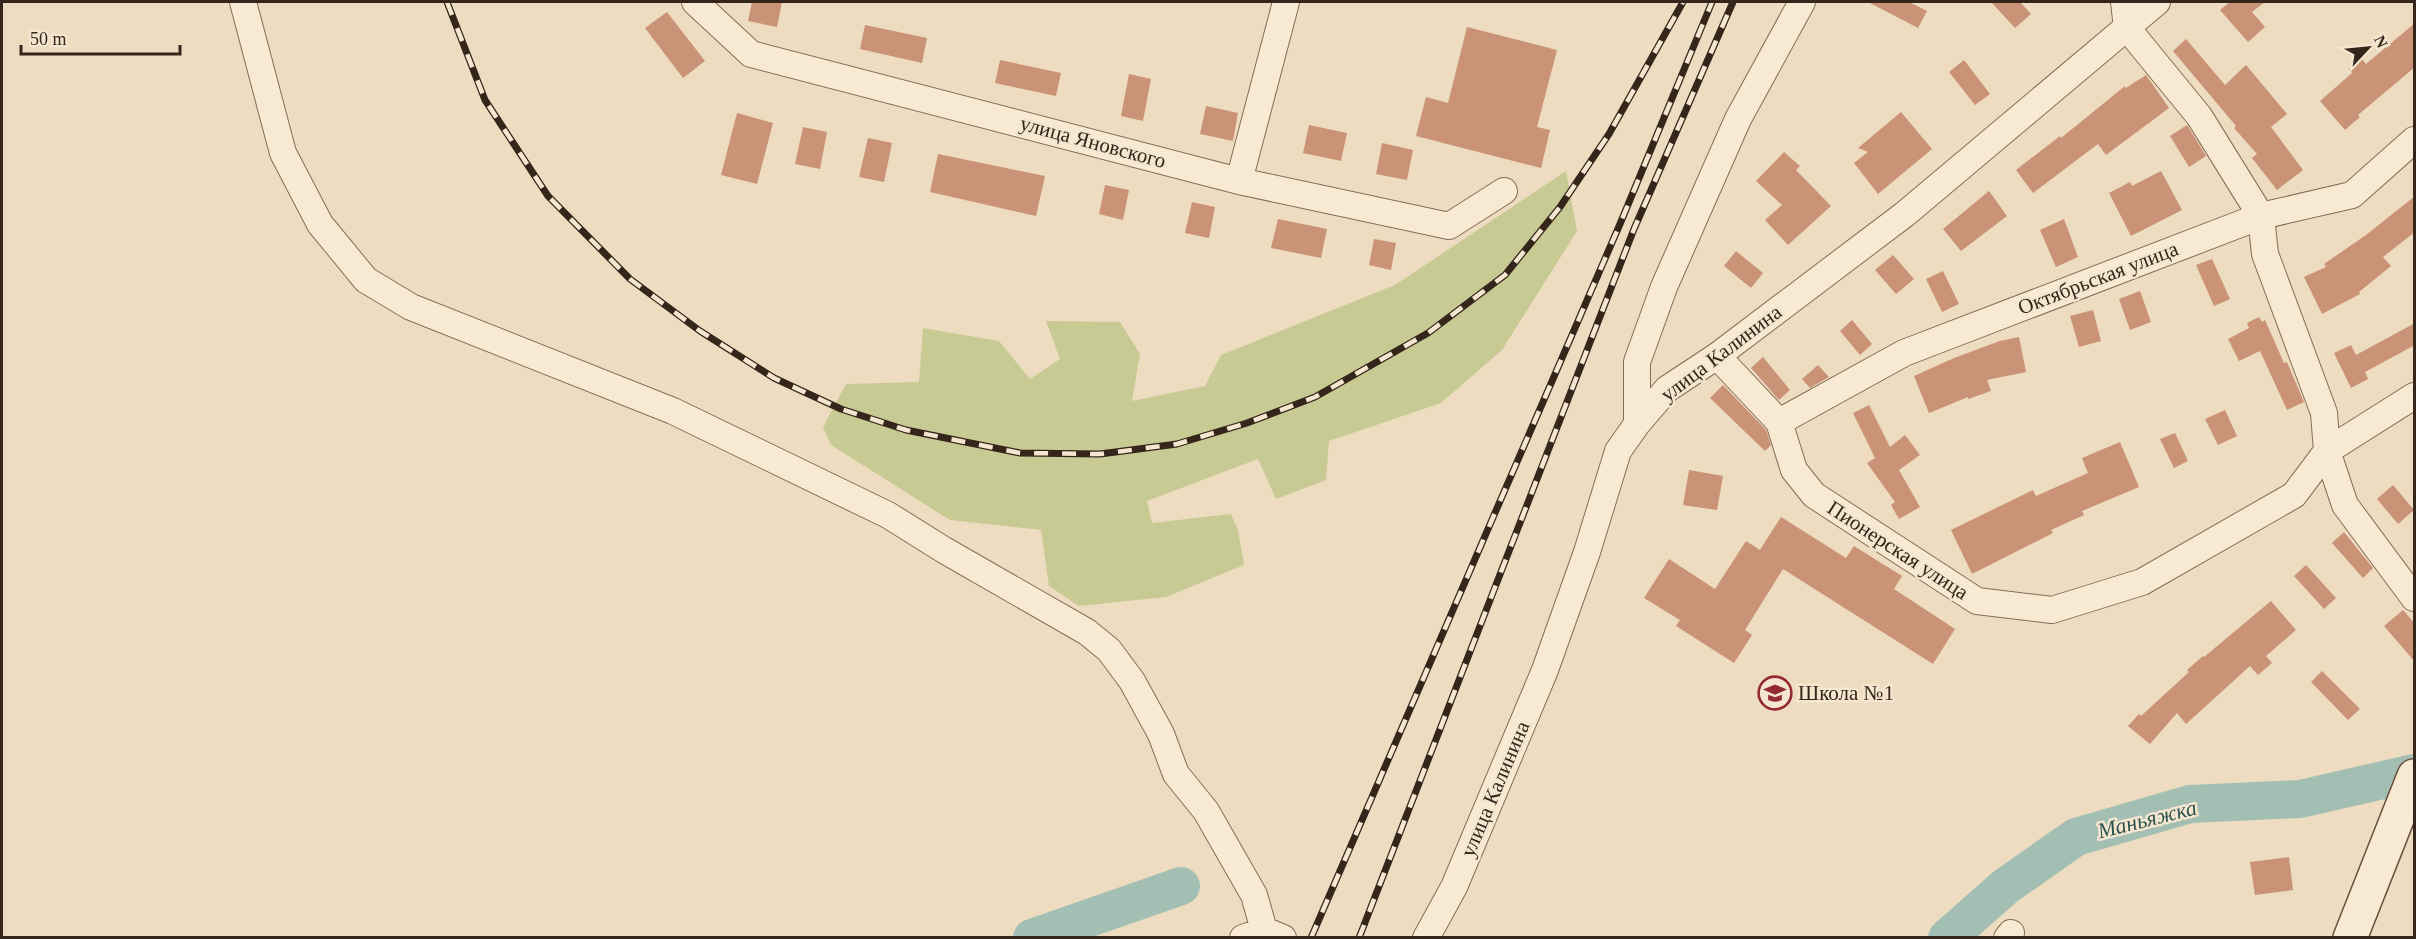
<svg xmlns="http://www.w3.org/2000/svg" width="2416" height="939" viewBox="0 0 2416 939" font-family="Georgia,serif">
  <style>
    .green { fill: #c8ca94 }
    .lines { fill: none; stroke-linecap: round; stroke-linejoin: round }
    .river { stroke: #a3bfb4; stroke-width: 38 }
    .building { fill: #ca9276 }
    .street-casing { stroke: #856c58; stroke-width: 28 }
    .secondary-casing { stroke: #674e3c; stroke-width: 36 }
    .street { stroke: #f8ead2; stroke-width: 26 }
    .secondary { stroke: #f8ead2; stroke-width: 33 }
    .rail-casing { stroke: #35261c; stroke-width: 7 }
    .rail { stroke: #f4e6cf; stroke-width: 4.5; stroke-dasharray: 14; stroke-linecap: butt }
    .labels { text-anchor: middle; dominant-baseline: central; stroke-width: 5; stroke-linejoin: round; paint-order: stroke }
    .street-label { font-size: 21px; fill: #35261c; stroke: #f4e6cf }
    .poi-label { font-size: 21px; fill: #35261c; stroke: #f4e6cf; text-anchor: start }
    .water-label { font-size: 22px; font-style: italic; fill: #2c544f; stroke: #f4e6cf }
  </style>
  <rect width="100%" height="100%" fill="#eddcc0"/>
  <path class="green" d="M 1566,171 L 1577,231 L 1502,350 L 1441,403 L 1329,441 L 1326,480 L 1276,499 L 1258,459 L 1147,501 L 1152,523 L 1231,514 L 1238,530 L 1244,565 L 1166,597 L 1079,606 L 1049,586 L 1041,530 L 950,520 L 831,445 L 823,427 L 846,384 L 919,382 L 923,328 L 999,341 L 1030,379 L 1060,359 L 1046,321 L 1120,322 L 1140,354 L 1132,401 L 1205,386 L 1221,355 L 1395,285 Z"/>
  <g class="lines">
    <path class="river" d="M 1032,938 L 1181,886
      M 1947,938 L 2006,886 L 2076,837 L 2190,804 L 2300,799 L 2414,773"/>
  </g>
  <path class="building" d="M 752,2 L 782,2 L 777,27 L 748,21 Z
    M 1868,2 L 1909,2 L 1927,11 L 1918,28 Z
    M 1991,2 L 2020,2 L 2031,14 L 2015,28 Z
    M 2230,2 L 2265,2 L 2252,12 L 2265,27 L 2248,42 L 2220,10 Z
    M 667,12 L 705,61 L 683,78 L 645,28 Z
    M 2415,23 L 2415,67 L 2358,115 L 2360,117 L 2345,130 L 2320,101 L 2352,73 L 2349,69 L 2361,58 L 2366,64 Z
    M 865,25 L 927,38 L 922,63 L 860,49 Z
    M 1467,27 L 1557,50 L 1537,127 L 1550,130 L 1541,168 L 1416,136 L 1426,97 L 1448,103 Z
    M 2186,39 L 2225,85 L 2246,65 L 2287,114 L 2271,127 L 2303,170 L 2277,190 L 2252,158 L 2257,154 L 2234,128 L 2236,126 L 2173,51 Z
    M 1000,60 L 1061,73 L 1056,96 L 995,83 Z
    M 1964,60 L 1990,94 L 1975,105 L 1949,72 Z
    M 1129,74 L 1151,79 L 1143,121 L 1121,116 Z
    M 2146,75 L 2169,108 L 2106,155 L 2098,144 L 2033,193 L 2016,170 L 2060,136 L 2061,138 L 2125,86 L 2126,88 Z
    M 1206,106 L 1238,113 L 1233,141 L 1200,134 Z
    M 1901,112 L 1932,149 L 1878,194 L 1854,163 L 1868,152 L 1858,148 Z
    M 737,113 L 773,123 L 757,184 L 721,175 Z
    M 1309,125 L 1347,133 L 1341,161 L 1303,153 Z
    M 2187,125 L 2206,156 L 2189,167 L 2170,136 Z
    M 803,127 L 827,132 L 820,169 L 795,164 Z
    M 868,138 L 892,143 L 884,182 L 859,177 Z
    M 1382,143 L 1413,150 L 1407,180 L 1376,174 Z
    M 1784,152 L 1800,166 L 1796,170 L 1831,206 L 1788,245 L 1765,220 L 1782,205 L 1756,181 Z
    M 938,154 L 1045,176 L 1036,216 L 930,192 Z
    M 2161,171 L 2182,210 L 2131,236 L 2109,193 L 2130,182 L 2132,186 Z
    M 1105,185 L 1129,190 L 1123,220 L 1099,214 Z
    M 1989,191 L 2007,216 L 1961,251 L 1943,229 Z
    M 2415,196 L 2415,232 L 2383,257 L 2391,266 L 2359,292 L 2360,294 L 2322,314 L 2304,277 L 2326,267 L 2324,264 L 2366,235 Z
    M 1192,202 L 1215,207 L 1209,238 L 1185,233 Z
    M 1278,219 L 1327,229 L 1321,258 L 1271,248 Z
    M 2064,219 L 2078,257 L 2056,267 L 2040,230 Z
    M 1374,239 L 1396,243 L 1391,270 L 1369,265 Z
    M 1736,251 L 1763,273 L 1751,288 L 1724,266 Z
    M 1893,255 L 1914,279 L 1896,294 L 1875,270 Z
    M 2212,259 L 2230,299 L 2214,306 L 2196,265 Z
    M 1943,271 L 1959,304 L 1942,312 L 1926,279 Z
    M 2140,291 L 2151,322 L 2130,330 L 2119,299 Z
    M 2093,310 L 2101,341 L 2079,347 L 2070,316 Z
    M 2259,317 L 2262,322 L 2265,320 L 2284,363 L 2287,362 L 2304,402 L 2287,410 L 2260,351 L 2239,361 L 2228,339 L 2249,328 L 2247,323 Z
    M 1852,320 L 1872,344 L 1860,355 L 1840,331 Z
    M 2415,323 L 2415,345 L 2365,372 L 2368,379 L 2351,388 L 2334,353 L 2351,345 L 2356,355 Z
    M 2019,337 L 2026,372 L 1987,380 L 1991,391 L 1968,399 L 1968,397 L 1929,413 L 1914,376 L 1954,358 L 2000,341 Z
    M 1763,357 L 1790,390 L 1779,400 L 1751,368 Z
    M 1818,365 L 1829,377 L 1810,388 L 1802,379 Z
    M 1723,385 L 1766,430 L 1771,445 L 1765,451 L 1710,398 Z
    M 1869,405 L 1890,447 L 1905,435 L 1920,455 L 1899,470 L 1920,507 L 1899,519 L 1891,505 L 1895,502 L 1867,463 L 1875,458 L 1853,413 Z
    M 2225,410 L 2237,436 L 2218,445 L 2205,419 Z
    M 2175,433 L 2188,461 L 2174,468 L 2160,439 Z
    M 2120,442 L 2139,487 L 2082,511 L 2084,515 L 2051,530 L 2053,533 L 1972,574 L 1951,530 L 2033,490 L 2036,496 L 2088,473 L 2082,458 Z
    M 1689,470 L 1723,476 L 1717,510 L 1683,505 Z
    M 2393,485 L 2414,510 L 2398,524 L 2377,499 Z
    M 1781,517 L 1846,558 L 1854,546 L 1902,576 L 1894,589 L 1955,629 L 1933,664 L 1783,569 L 1745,630 L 1752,635 L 1734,663 L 1676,626 L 1680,620 L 1644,598 L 1669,559 L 1715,589 L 1746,541 L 1760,550 Z
    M 2344,532 L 2373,568 L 2363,578 L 2332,543 Z
    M 2306,565 L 2336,598 L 2324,609 L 2294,576 Z
    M 2271,601 L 2296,630 L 2266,656 L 2272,663 L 2258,675 L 2250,666 L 2186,724 L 2177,713 L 2150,744 L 2128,726 L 2139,714 L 2141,716 L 2189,672 L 2187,670 L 2203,656 L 2204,657 Z
    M 2403,610 L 2415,624 L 2415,662 L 2384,626 Z
    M 2322,671 L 2360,709 L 2348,720 L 2311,682 Z
    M 2289,857 L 2293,890 L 2255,895 L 2250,862 Z"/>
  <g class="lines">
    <g class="street-casing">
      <path id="street" d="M 243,2 L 283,153 L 320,224 L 366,280 L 411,307 L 673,411 L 888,515 L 944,550 L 1087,632 L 1109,650 L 1132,681 L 1161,734 L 1176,774 L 1206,811 L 1254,895 L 1264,930
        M 695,2 L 751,54 L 1239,181 L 1449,226 L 1504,191
        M 2124,2 L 2127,28 L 2199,116 L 2261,216 L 2265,254 L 2324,413 L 2327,451 L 2345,505 L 2414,598
        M 1239,181 L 1286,2
        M 1717,356 L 1779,422 L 1794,470 L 1814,495 L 1977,601 L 2052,610 L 2142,582 L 2294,495 L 2327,451 L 2414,396
        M 1779,422 L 1904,353 L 2261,216 L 2352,195 L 2414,140
        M 1637,424 L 1637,362 L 1664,287 L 1738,119 L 1802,2
        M 1243,938 L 1264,930 L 1283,938
        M 1426,938 L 1454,887 L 1545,670 L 1587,552 L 1618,451 L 1637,424 L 1667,389 L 1717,356 L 1905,214 L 2157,2
        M 2007,938 L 2011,933"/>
    </g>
    <g class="secondary-casing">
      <path id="secondary" d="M 2350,938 L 2414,776"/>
    </g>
    <use href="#street" class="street"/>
    <use href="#secondary" class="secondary"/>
    <g class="rail-casing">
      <path id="rail" d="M 447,2 L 485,100 L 548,196 L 630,279 L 700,331 L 774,378 L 841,409 L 906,430 L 1020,453 L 1100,454 L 1177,444 L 1247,423 L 1315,397 L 1428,333 L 1505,275 L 1560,207 L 1609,134 L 1683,2
        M 1311,938 L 1620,224 L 1712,2
        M 1359,938 L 1634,229 L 1733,2"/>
    </g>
    <use href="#rail" class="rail"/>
  </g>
  <defs>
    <g id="school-ring" transform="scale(1.725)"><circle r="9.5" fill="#f4e6cf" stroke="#932a33" stroke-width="1.5"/><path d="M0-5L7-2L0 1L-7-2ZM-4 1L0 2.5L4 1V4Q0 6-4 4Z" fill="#932a33"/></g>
  </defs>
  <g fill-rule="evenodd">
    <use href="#school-ring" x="1775" y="693"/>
  </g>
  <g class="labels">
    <g class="street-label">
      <text transform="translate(1093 142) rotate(15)">улица Яновского</text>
      <text transform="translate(2098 278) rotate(-21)">Октябрьская улица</text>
      <text transform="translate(1721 353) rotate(-37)">улица Калинина</text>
      <text transform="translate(1898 550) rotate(33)">Пионерская улица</text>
      <text transform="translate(1495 789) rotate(-67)">улица Калинина</text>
    </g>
    <g class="poi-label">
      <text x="1798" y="693">Школа №1</text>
    </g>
    <g class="water-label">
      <text transform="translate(2147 819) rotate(-14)">Маньяжка</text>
    </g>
  </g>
  <rect width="2416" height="939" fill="none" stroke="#35261c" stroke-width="6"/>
  <g transform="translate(2368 48) rotate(64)" stroke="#f4e6cf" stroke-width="4.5" paint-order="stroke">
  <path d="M0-4.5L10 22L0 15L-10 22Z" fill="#35261c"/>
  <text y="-9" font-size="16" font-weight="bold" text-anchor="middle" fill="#35261c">N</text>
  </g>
  <path d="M21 45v9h159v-9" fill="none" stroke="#35261c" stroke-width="3"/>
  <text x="30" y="45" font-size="18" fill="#35261c" stroke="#f4e6cf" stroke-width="4.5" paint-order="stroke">50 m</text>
</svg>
